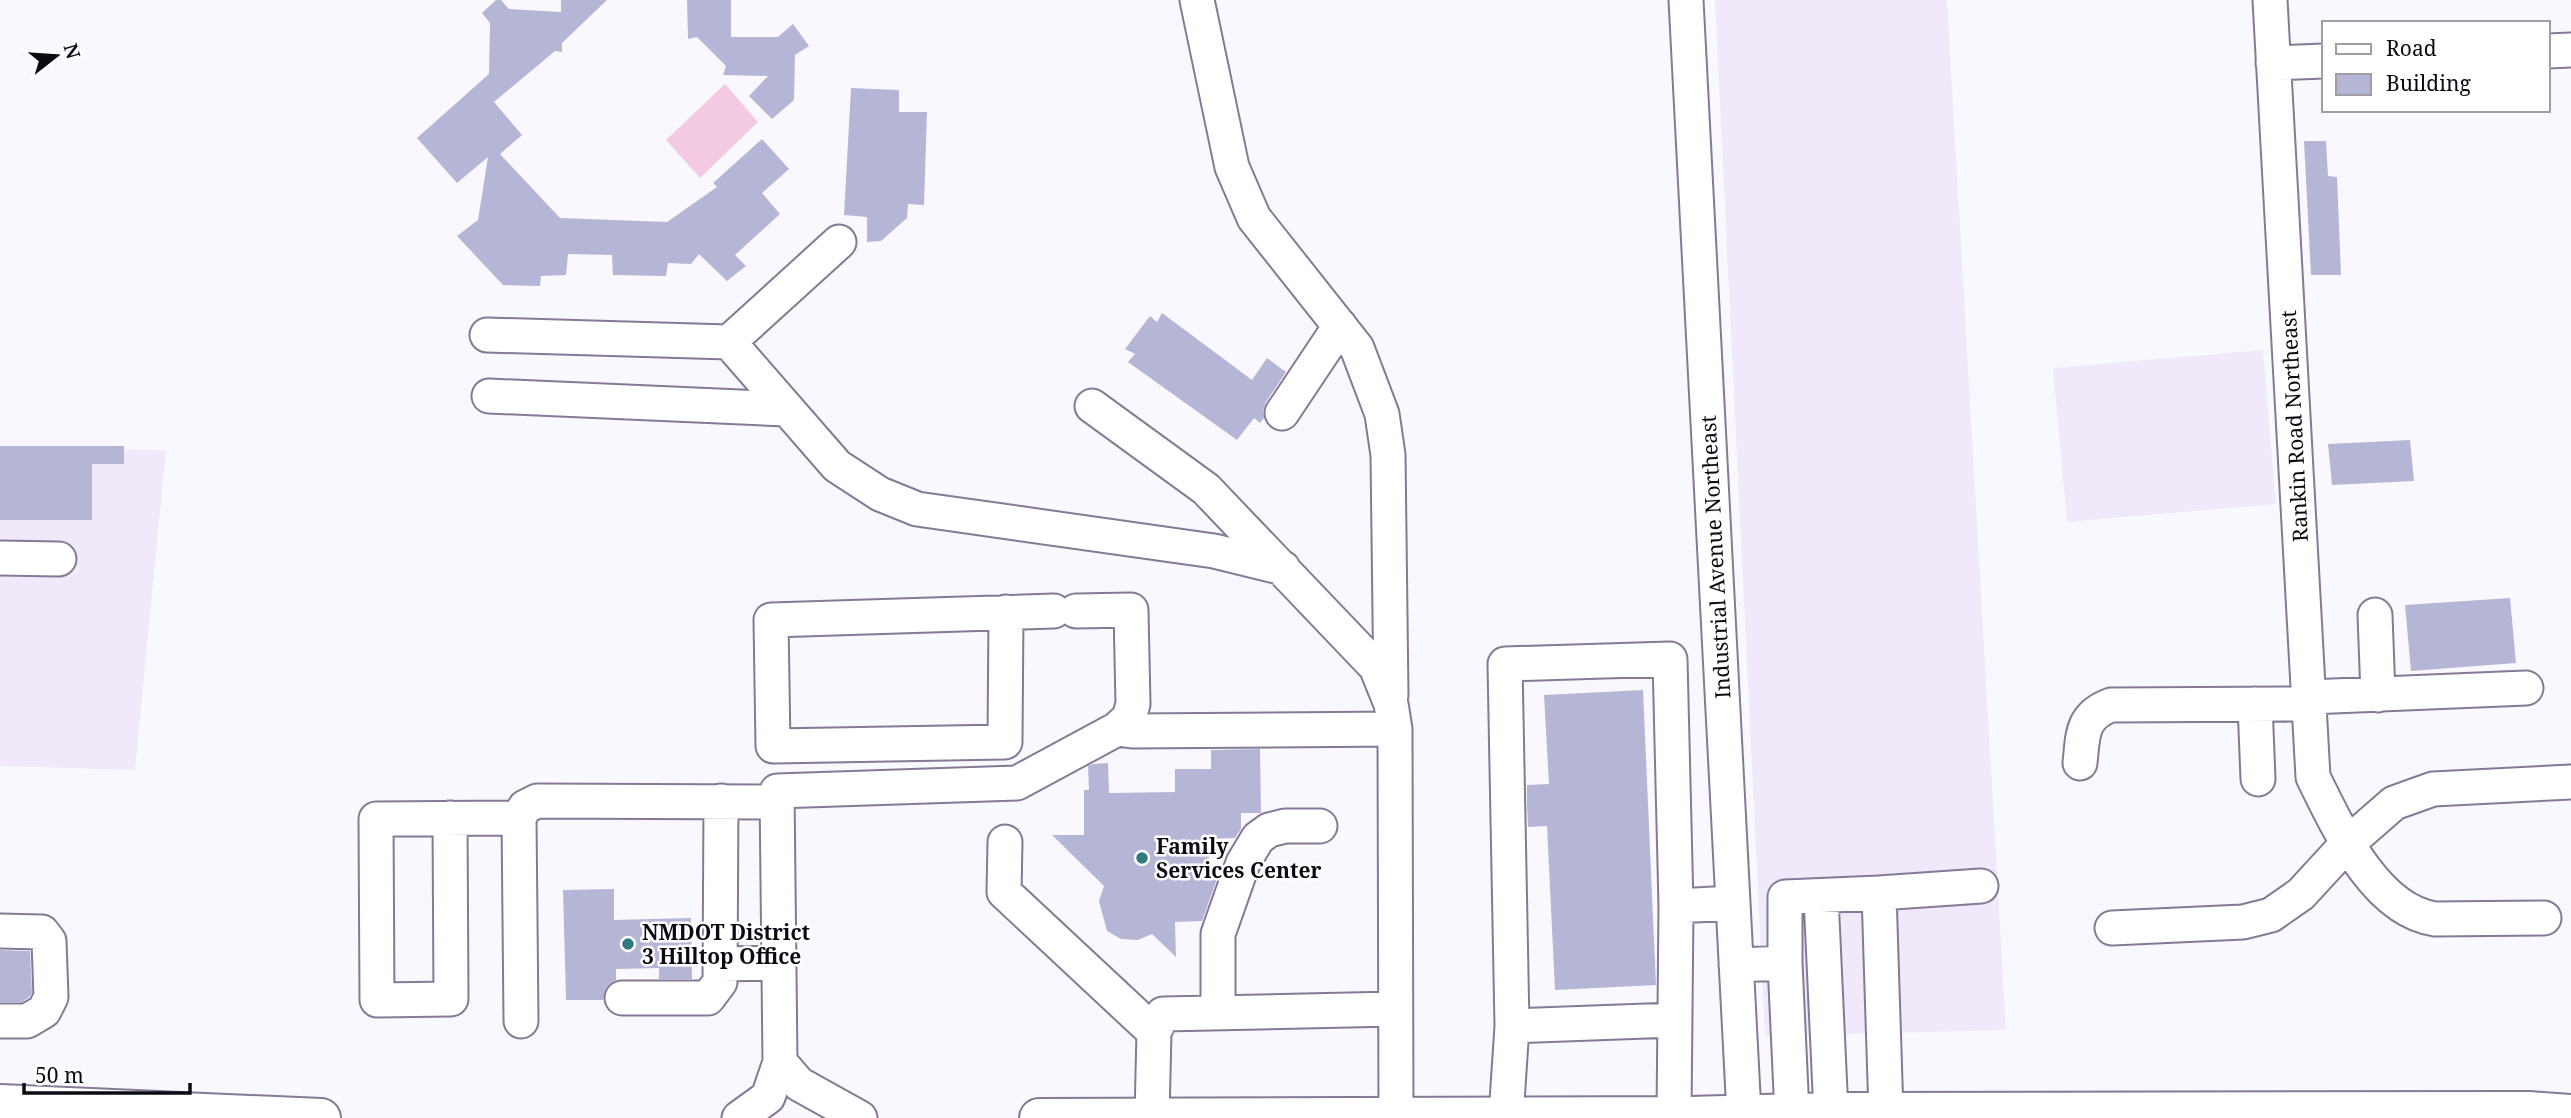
<svg xmlns="http://www.w3.org/2000/svg" width="2571" height="1118" viewBox="0 0 2571 1118" font-family="'Noto Serif',serif">
  <style>
    .built { fill: #efe9f9 }
    .green { fill: #f3cae2 }
    .building { fill: #b5b6d6 }
    .lines { fill: none; stroke-linecap: round; stroke-linejoin: round }
    .minor-casing { stroke: #857996; stroke-width: 37 }
    .major-casing { stroke: #857996; stroke-width: 42 }
    .highway-casing { stroke: #857996; stroke-width: 42 }
    .minor { stroke: #fff; stroke-width: 33 }
    .major { stroke: #fff; stroke-width: 38 }
    .highway { stroke: #fff; stroke-width: 38 }
    .poi-dot { fill: #327a82; stroke: #fff; stroke-width: 2.5 }
    .labels { text-anchor: middle; dominant-baseline: central; stroke-width: 5; stroke-linejoin: round; paint-order: stroke }
    .street-label { font-size: 21px; fill: #0e0a14; stroke: #fff }
    .poi-label { font-size: 21px; font-weight: bold; fill: #0e0a14; stroke: #fff; text-anchor: start }
  </style>
  <rect width="100%" height="100%" fill="#faf8ff"/>
  <path class="built" d="M 1715,0 L 1947,0 L 2006,1030 L 1765,1036 Z
    M 2263,350 L 2276,504 L 2067,522 L 2053,368 Z
    M 0,448 L 166,450 L 135,770 L 0,766 Z"/>
  <path class="green" d="M 725,84 L 758,122 L 700,178 L 666,140 Z"/>
  <path class="building" d="M 496,0 L 501,0 L 509,9 L 561,12 L 561,0 L 607,0 L 562,43 L 562,52 L 555,51 L 494,102 L 522,135 L 500,154 L 560,218 L 667,222 L 717,187 L 713,183 L 762,139 L 789,169 L 762,193 L 780,214 L 735,255 L 746,266 L 727,281 L 699,254 L 691,264 L 668,263 L 666,276 L 613,275 L 612,255 L 568,254 L 566,275 L 541,276 L 540,286 L 503,285 L 457,236 L 478,220 L 488,157 L 457,183 L 417,138 L 489,74 L 490,23 L 482,13 Z
    M 687,0 L 731,0 L 731,37 L 778,37 L 793,24 L 809,46 L 795,55 L 794,100 L 772,119 L 749,96 L 768,76 L 723,75 L 726,66 L 697,37 L 688,39 Z
    M 851,88 L 899,90 L 899,112 L 927,112 L 924,205 L 908,204 L 907,218 L 881,241 L 867,242 L 867,217 L 844,215 Z
    M 2304,141 L 2326,141 L 2328,176 L 2337,177 L 2341,275 L 2311,275 Z
    M 1162,313 L 1252,380 L 1267,358 L 1286,372 L 1266,402 L 1263,411 L 1264,418 L 1260,423 L 1254,418 L 1237,440 L 1128,362 L 1135,354 L 1125,349 L 1150,316 L 1157,322 Z
    M 2410,440 L 2414,481 L 2332,485 L 2328,444 Z
    M 0,446 L 124,446 L 124,464 L 92,464 L 92,520 L 0,520 Z
    M 2510,598 L 2516,663 L 2411,671 L 2405,605 Z
    M 1643,690 L 1656,985 L 1555,990 L 1547,826 L 1528,827 L 1527,805 L 1527,785 L 1549,784 L 1544,695 Z
    M 1260,749 L 1261,813 L 1241,813 L 1241,829 L 1235,838 L 1209,839 L 1209,877 L 1218,876 L 1202,921 L 1175,922 L 1176,957 L 1152,934 L 1138,940 L 1121,939 L 1107,931 L 1099,901 L 1104,886 L 1052,835 L 1084,835 L 1084,790 L 1089,790 L 1088,766 L 1093,764 L 1108,763 L 1109,793 L 1175,792 L 1175,769 L 1211,769 L 1211,750 Z
    M 614,889 L 614,920 L 691,918 L 692,979 L 659,979 L 659,968 L 616,969 L 616,980 L 606,988 L 603,1000 L 566,1000 L 563,890 Z
    M 0,950 L 30,951 L 32,993 L 29,997 L 22,1002 L 0,1002 Z"/>
  <g class="lines">
    <g class="minor-casing">
      <path id="minor" d="M 1197,0 L 1232,167 L 1254,218 L 1357,348 L 1382,414 L 1388,455 L 1391,695
        M 1686,0 L 1744,1114
        M 2270,0 L 2313,777 C 2337,825 2374,910 2435,919 L 2544,918
        M 2548,51 L 2571,50
        M 2273,63 L 2324,61
        M 487,335 L 729,342 L 839,242
        M 729,342 L 837,466 L 880,494 L 917,509 L 1214,551 L 1283,568
        M 489,396 L 785,409
        M 1092,406 L 1206,489 L 1376,667 L 1391,704 L 1395,729 L 1396,1118
        M 1282,413 L 1340,326
        M 0,558 L 59,559
        M 1076,611 L 1131,610 L 1133,704 L 1129,718 L 1117,729
        M 1006,612 L 1005,742 L 773,746 L 771,620 L 1054,611
        M 2375,615 L 2378,695
        M 2309,697 L 2526,688
        M 2255,704 L 2258,779
        M 2080,763 C 2083,735 2081,716 2111,705 L 2309,704
        M 450,818 L 451,999 L 377,1000 L 376,819 L 519,818
        M 1005,842 L 1004,892 L 1154,1032 L 1152,1116
        M 1879,893 L 1981,886
        M 1821,897 L 1831,1113
        M 2112,928 L 2243,922 L 2271,915 L 2301,894 L 2347,844 L 2394,803 L 2433,789 L 2571,782
        M 0,931 L 42,932 L 49,941 L 51,997 L 44,1011 L 27,1021 L 0,1021
        M 1785,963 L 1792,1114
        M 720,964 L 779,963
        M 1736,965 L 1785,963 L 1785,897 L 1879,893 L 1886,1113
        M 622,998 L 708,998 L 720,982 L 721,801
        M 1218,1013 L 1218,934 L 1243,863 L 1258,838 L 1269,830 L 1285,826 L 1320,826
        M 521,1021 L 519,818 L 525,807 L 537,801 L 777,802
        M 1512,1026 L 1505,664 L 1670,659 L 1676,906
        M 1154,1032 L 1163,1014 L 1395,1009
        M 780,1062 L 799,1084 L 860,1118
        M 1674,1116 L 1676,906 L 1733,903
        M 1506,1117 L 1512,1026 L 1674,1020
        M 739,1118 L 768,1097 L 780,1062 L 777,791 L 1017,783 L 1117,729 L 1132,731 L 1395,729"/>
    </g>
    <g class="major-casing">
      <path id="major" d="M 0,1104 L 321,1118
        M 1039,1118 L 1689,1116 L 1838,1112 L 2529,1111 L 2571,1114"/>
    </g>
    <g class="highway-casing">
      <path id="highway" d="M 2251,1118 L 2288,1113"/>
    </g>
    <use href="#minor" class="minor"/>
    <use href="#major" class="major"/>
    <use href="#highway" class="highway"/>
  </g>
  <g class="poi-dot">
    <circle cx="1142" cy="858" r="7"/>
    <circle cx="628" cy="944" r="7"/>
  </g>
  <g class="labels">
    <g class="street-label">
      <text transform="translate(2294 426) rotate(-93)">Rankin Road Northeast</text>
      <text transform="translate(1715 557) rotate(-93)">Industrial Avenue Northeast</text>
    </g>
    <g class="poi-label">
      <text x="1156" y="846">Family<tspan x="1156" dy="24">Services Center</tspan></text>
      <text x="642" y="932">NMDOT District<tspan x="642" dy="24">3 Hilltop Office</tspan></text>
    </g>
  </g>
  <rect x="2322" y="21" width="228" height="91" fill="#ffffff" stroke="#9f9da1" stroke-width="2"/>
  <rect x="2336" y="44" width="35" height="10" fill="#ffffff" stroke="#9f9da1" stroke-width="2"/>
  <text x="2386" y="56" font-size="21" fill="#0e0a14">Road</text>
  <rect x="2336" y="74" width="35" height="21" fill="#b5b6d6" stroke="#9f9da1" stroke-width="2"/>
  <text x="2386" y="91" font-size="21" fill="#0e0a14">Building</text>
  <g transform="translate(56 56) rotate(73)" stroke="#ffffff" stroke-width="5" paint-order="stroke">
  <path d="M0-5L12 26L0 18L-12 26Z" fill="#0e0a14"/>
  <text y="-10" font-size="19" font-weight="bold" text-anchor="middle" fill="#0e0a14">N</text>
  </g>
  <path d="M24 1083v10h166v-10" fill="none" stroke="#0e0a14" stroke-width="3.5"/>
  <text x="35" y="1083" font-size="21" fill="#0e0a14" stroke="#ffffff" stroke-width="5" paint-order="stroke">50 m</text>
</svg>
